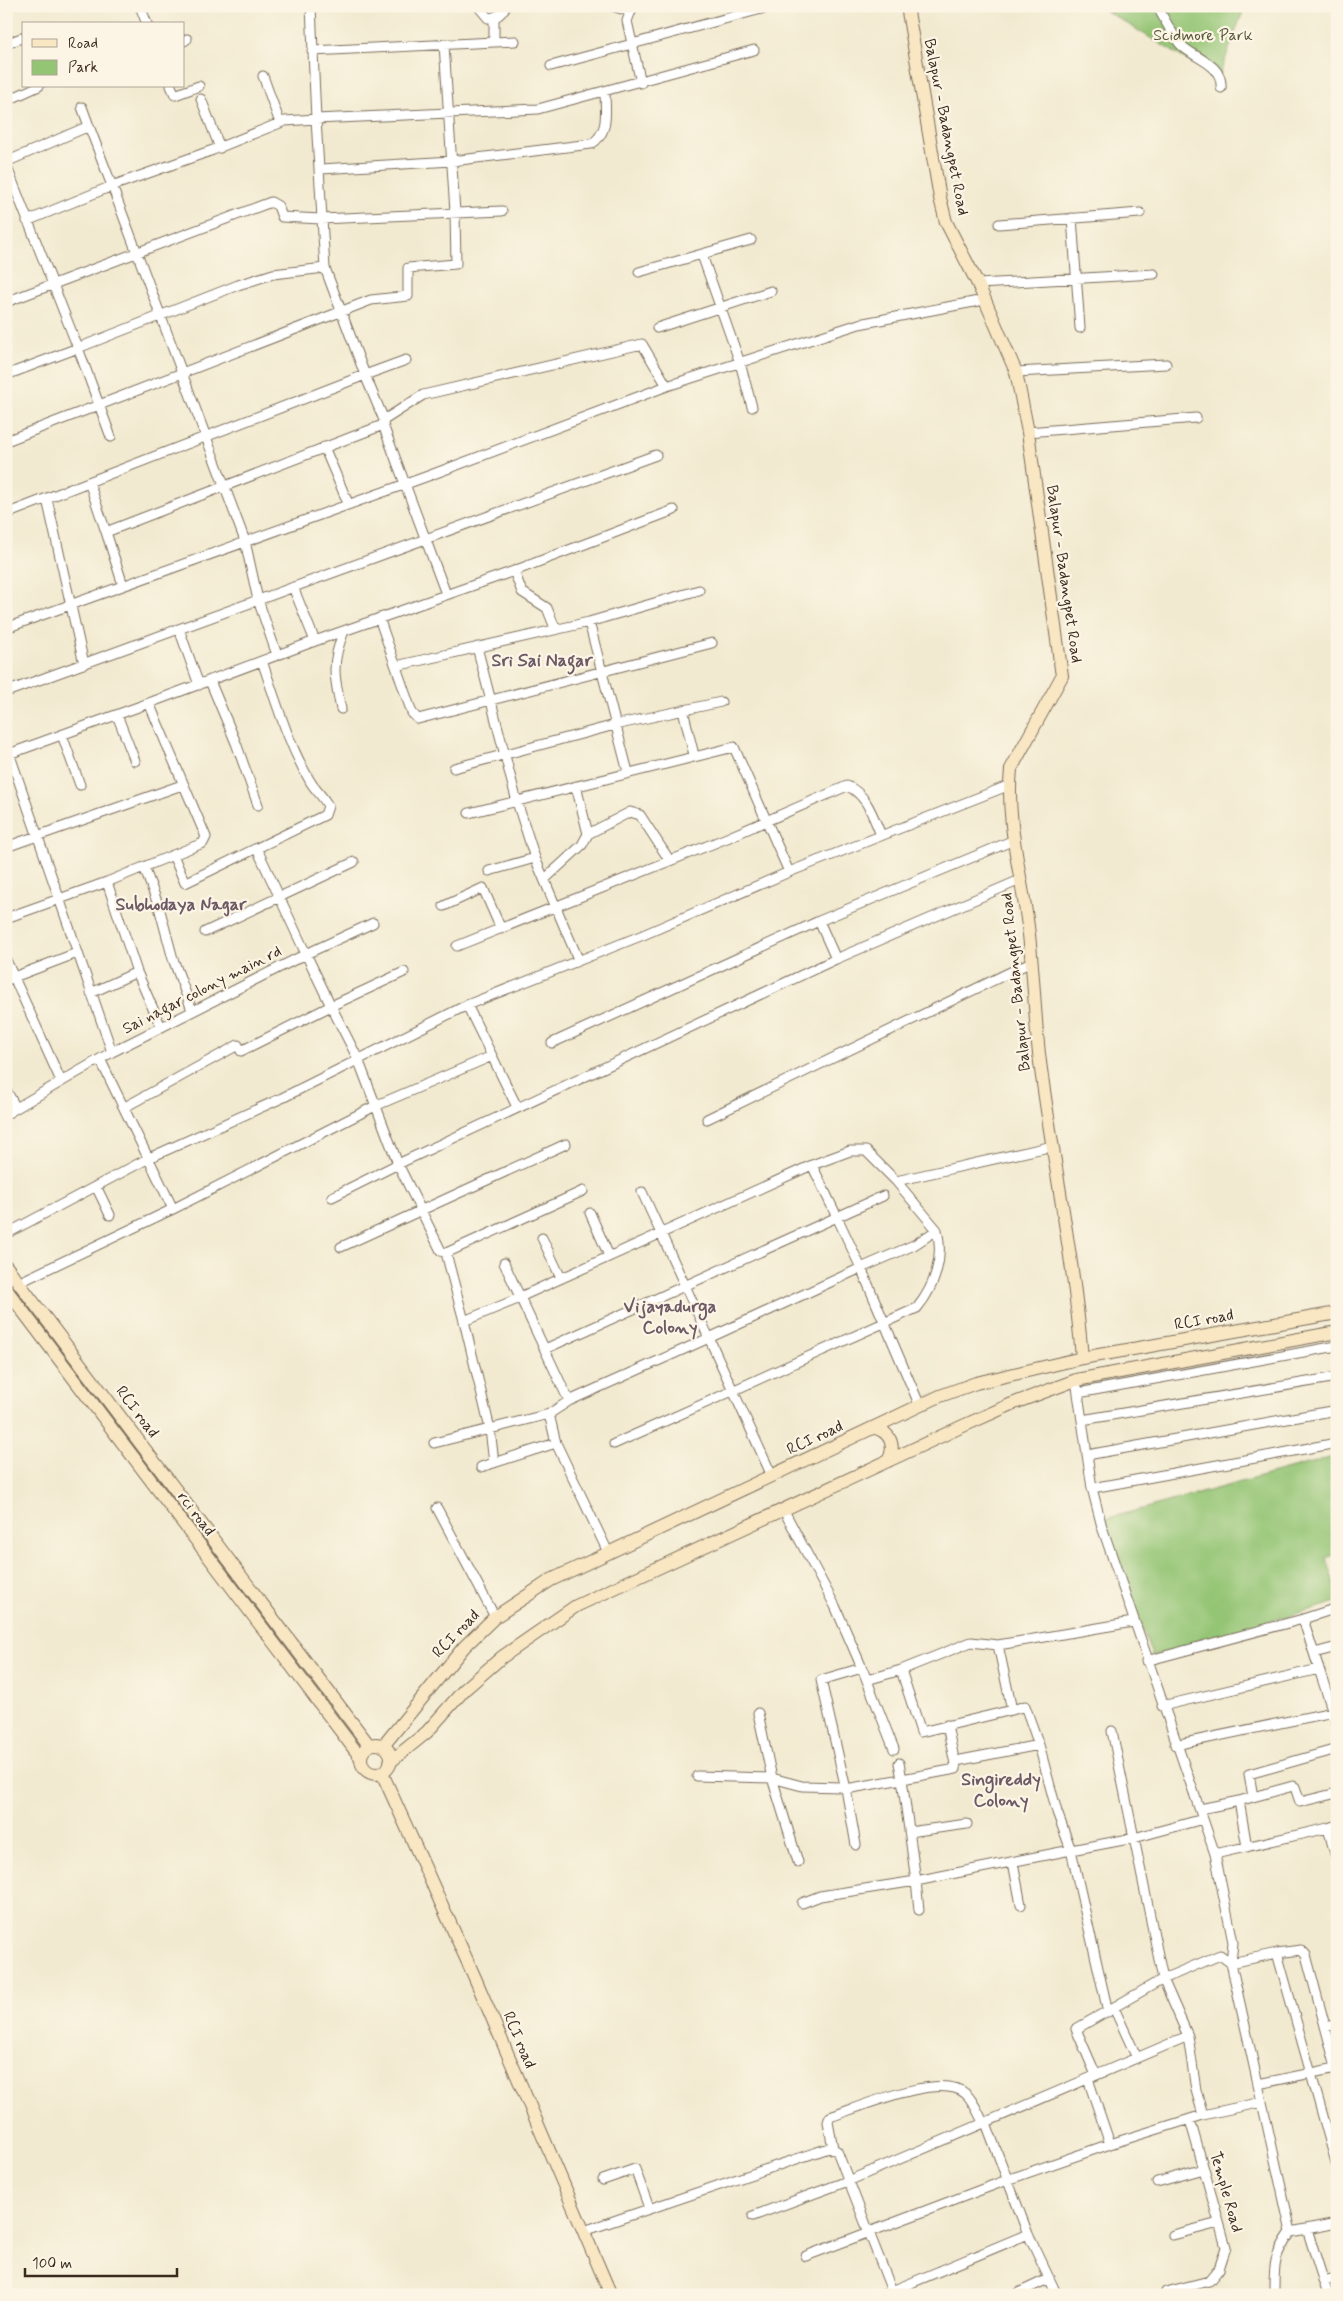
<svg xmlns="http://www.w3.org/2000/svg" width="1343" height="2301" viewBox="0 0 1343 2301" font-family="Mynerve,sans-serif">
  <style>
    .green { fill: #94c575; stroke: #68784a }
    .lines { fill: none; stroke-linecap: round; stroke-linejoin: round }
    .street-casing { stroke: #7b6d5c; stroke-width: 11 }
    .secondary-casing { stroke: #7b6d5c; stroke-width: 14 }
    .street { stroke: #fff; stroke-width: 9 }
    .secondary { stroke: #f9e7c3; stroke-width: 12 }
    .labels { text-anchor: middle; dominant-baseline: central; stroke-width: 4.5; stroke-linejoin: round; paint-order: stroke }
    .park-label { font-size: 16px; fill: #565838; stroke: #fcf5e5 }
    .street-label { font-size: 16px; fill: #3b2a1e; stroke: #fcf5e5 }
    .neighbourhood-label { font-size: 18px; font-weight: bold; fill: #6d5a66; stroke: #fcf5e5 }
  </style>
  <rect width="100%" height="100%" fill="#fcf5e5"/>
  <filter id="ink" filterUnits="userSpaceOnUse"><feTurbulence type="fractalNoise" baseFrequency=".02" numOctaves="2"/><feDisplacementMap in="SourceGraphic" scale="10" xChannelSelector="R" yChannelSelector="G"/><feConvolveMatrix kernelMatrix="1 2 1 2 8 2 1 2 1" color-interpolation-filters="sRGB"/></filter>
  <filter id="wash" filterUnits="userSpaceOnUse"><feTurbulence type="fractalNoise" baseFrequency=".0096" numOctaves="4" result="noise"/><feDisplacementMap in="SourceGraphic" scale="20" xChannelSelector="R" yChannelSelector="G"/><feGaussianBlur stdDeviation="1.12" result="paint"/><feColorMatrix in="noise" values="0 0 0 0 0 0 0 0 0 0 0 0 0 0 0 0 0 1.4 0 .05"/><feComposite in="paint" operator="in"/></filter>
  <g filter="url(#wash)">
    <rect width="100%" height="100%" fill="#f2ead0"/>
    <path class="green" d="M 1098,6 L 1245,6 L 1218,79 Z
      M 1337,1456 L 1337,1554 L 1326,1558 L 1337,1593 L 1337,1602 L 1152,1656 L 1105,1519 Z"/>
  </g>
  <g filter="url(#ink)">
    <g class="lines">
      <g class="street-casing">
        <path id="street" d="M 140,6 L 147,24
          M 311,6 L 316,119 L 538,109 L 754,50
          M 478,6 L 488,18 C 497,18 501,14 506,6
          M 612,6 L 631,12
          M 633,6 L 627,21 L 641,83
          M 1157,6 C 1164,18 1171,33 1180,44 C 1194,59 1223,63 1221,88
          M 494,18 L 494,42
          M 184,41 L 187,39
          M 6,44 L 24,37
          M 312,51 L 515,41
          M 551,66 L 772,6
          M 263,76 L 280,123
          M 171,86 L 175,95 L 199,86
          M 201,99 L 220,148
          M 6,101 L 39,86
          M 82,107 L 89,126
          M 6,162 L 89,126 L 112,186 L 213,150 L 285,121 L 316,119 L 325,268 L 365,375 L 6,514
          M 6,165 L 78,348 L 238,285 L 273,274 L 325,268
          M 321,169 L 452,161 L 591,144 C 610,133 605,111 605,91
          M 1072,218 L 1080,328
          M 27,221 L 112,186 L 245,541 L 258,600 L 277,655
          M 999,224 L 1140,213
          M 702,255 L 740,363 L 752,407
          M 639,272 L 751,240
          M 978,284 L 1154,274
          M 6,302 L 271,202 L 278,206 L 282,217 L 321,219 L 502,211
          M 657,328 L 771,291
          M 1016,372 L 1166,364
          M 6,375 L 78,348 L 111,437
          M 384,420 L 365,375 L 406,360
          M 383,425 L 446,594
          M 1028,432 L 1196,418
          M 6,441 L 371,300 L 408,296 L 408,268 L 456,264 L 455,212 L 444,44
          M 324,447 L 348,503
          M 89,482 L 106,532 L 383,425 L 384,420 L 423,395 L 642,344 L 667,386
          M 47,499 L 84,664
          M 106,532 L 123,585
          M 514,571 L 522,592 L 547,608 L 555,628
          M 293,587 L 315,641
          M 379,618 L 412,713 L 418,719 L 712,643
          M 589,622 L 628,772
          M 6,628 L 428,476 L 667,386 L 859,324 L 984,300
          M 179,629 L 199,685
          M 477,647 L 517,802 L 535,858 L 578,959
          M 396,666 L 589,622 L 699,590
          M 210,681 L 236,743 L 258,805
          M 6,692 L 656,455
          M 341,709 C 334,676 331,663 344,631
          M 683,710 L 694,755
          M 117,715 L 135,761
          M 62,735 L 80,785
          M 6,744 L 112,1052 L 6,1114
          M 6,755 L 149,703
          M 454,768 L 615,725 L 721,702
          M 576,786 L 588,834
          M 469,813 L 734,747 L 789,872
          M 6,847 L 182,785
          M 173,855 L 203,843 L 206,837 L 149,703 L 315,641 L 514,571 L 674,510
          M 144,867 L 159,907 L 173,959 L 192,1010
          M 489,871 L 535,858
          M 545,879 L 582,845 L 588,834 L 630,812 L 640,815 L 670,861
          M 107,882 L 137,972 L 161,1027
          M 444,906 L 483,888 L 501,929
          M 6,918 L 107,882 L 173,855 L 185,883 L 325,815 L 328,806 C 323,796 315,790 310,781 C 288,744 276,701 262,661
          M 819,921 L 836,959
          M 373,923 L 306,954 L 331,1006 L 404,972
          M 205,932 L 354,862
          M 457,946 L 727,838 L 847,786 C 867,794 873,817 881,835
          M 6,960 L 61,1081
          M 6,980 L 77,953
          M 91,993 L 137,972
          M 467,1005 L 517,1107
          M 552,1043 L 819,921 L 1014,840
          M 112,1052 L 306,954 L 257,849
          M 100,1059 L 173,1209
          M 6,1090 L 16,1108
          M 125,1107 L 238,1045 L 241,1051 L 331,1006 L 358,1059 L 398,1164 L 836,959 L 1020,880
          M 707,1119 L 1031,962
          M 812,1165 L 850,1151 L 866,1151 L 896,1181 L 1053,1146
          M 896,1181 L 937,1230 L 914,1245 L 861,1268 L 920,1406
          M 96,1186 L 110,1215
          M 642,1192 L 709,1338 L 861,1268 L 837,1217 L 883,1196
          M 332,1197 L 398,1164 L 441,1251 L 446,1253 L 583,1191
          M 590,1213 L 609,1256
          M 6,1234 L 149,1158 L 282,1098 L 467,1005 L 643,935 L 789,872 L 1010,785
          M 542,1238 L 561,1278
          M 341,1247 L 566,1144
          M 446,1253 L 464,1321
          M 504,1263 L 569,1401
          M 18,1283 L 173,1209 L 375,1106 L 492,1056
          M 520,1297 L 812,1165 L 837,1217 L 545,1349
          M 1076,1380 L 1092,1488 L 1102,1527 L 1215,1854 L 1233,1942 L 1231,1963 L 1291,2232
          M 1078,1393 L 1337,1346
          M 1082,1420 L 1337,1377
          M 434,1443 L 549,1414
          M 556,1443 L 549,1414 L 569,1401 L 709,1338 L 772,1476
          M 614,1444 L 917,1308 C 935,1286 944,1258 937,1230
          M 1087,1455 L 1337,1410
          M 494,1463 L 490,1429 L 464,1321 L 520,1298
          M 481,1467 L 556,1443 L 608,1552
          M 1092,1488 L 1337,1443
          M 437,1508 L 495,1617
          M 783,1509 L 835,1606 L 862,1668 L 894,1749
          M 1314,1653 L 1337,1647
          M 1146,1661 L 1303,1619
          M 862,1668 L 821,1680 L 846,1789 L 902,1779 L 899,1763
          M 1319,1669 L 1303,1619 L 1337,1608
          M 901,1670 L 971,1642 L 998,1645
          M 867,1680 L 901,1670 L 921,1732 L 1012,1710 L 998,1645 L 1133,1622
          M 1162,1706 L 1319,1669 L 1333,1712 L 1337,1705
          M 1012,1710 L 1025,1706 L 1039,1745
          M 758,1713 L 772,1778 L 798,1862
          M 947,1725 L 956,1769 L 902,1779 L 916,1881 L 1071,1850 L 1108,2012
          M 1112,1731 L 1163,1979 L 1188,2036 L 1196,2090 L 1203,2115
          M 1175,1745 L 1333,1712 L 1337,1723
          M 956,1761 L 1039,1745 L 1057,1812 L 1071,1850 L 1134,1838 L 1203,1819
          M 697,1776 L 772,1778 L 802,1786 L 841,1787 L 846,1789 L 856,1845
          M 1253,1797 L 1293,1786 L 1295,1787 L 1300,1802 L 1337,1793
          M 1200,1809 L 1239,1801
          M 1337,1825 L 1328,1828 L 1337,1861
          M 909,1832 L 967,1824
          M 1247,1847 L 1239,1801 L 1253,1797 L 1249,1774 L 1337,1749
          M 1215,1854 L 1328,1828
          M 1013,1862 L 1021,1905
          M 802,1903 L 820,1896 L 916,1881 L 919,1910
          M 1277,1953 L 1301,1950 L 1306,1955 L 1337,2071
          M 1114,2008 L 1137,2058
          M 1326,2027 L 1337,2024
          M 1096,2075 L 1076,2029 L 1163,1979 L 1220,1955 L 1231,1963 L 1277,1953 L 1337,2166
          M 1088,2079 L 1110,2144 L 1203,2115 L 1262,2102
          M 1258,2084 L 1336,2068
          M 986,2123 L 1028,2234 L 1057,2295
          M 833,2148 L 828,2122 L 830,2117 C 860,2107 941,2071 966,2094 C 974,2101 979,2115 984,2124
          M 603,2180 L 635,2169 L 649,2208
          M 1157,2182 L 1204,2169
          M 753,2216 L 848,2181 L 1188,2036
          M 1307,2229 L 1328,2295
          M 584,2231 L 829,2148 L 837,2151 L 892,2291 L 1028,2234
          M 1173,2235 L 1219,2223
          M 806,2256 L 1007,2180 L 1110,2144
          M 1323,2281 L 1337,2278
          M 882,2295 L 892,2291
          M 1014,2295 L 1048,2279
          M 1166,2295 L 1166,2292 L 1209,2281 L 1219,2269 L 1226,2247 L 1190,2120
          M 1274,2295 C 1274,2264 1273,2258 1291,2232 L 1337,2223"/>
      </g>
      <g class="secondary-casing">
        <path id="secondary" d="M 907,6 L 940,198 L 946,222 L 978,284 L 1016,372 L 1028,432 L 1062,676 L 1011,769 C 1006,820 1020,869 1027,919 C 1034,967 1034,1015 1040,1062 C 1053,1161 1074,1259 1082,1358
          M 6,1266 L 369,1745
          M 6,1289 L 361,1758
          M 875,1428 C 891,1432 896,1447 888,1461
          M361 1759a15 15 0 1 1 30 0a15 15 0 1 1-30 0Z
          M 383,1746 L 464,1647 L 495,1617 L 551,1580 L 940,1396 L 976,1383 L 1082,1358 L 1337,1313
          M 390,1762 L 427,1732 L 464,1690 L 502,1657 L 576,1606 L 963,1426 L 1012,1404 L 1076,1380 L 1337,1332
          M 382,1773 L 475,1978 L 611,2295"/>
      </g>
      <use href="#street" class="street"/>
      <use href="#secondary" class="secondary"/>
    </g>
  </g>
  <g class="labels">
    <g class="park-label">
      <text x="1203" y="35">Scidmore Park</text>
    </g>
    <g class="street-label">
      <text transform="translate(946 127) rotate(79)">Balapur - Badangpet Road</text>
      <text transform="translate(1064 574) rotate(82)">Balapur - Badangpet Road</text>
      <text transform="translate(1016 982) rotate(-96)">Balapur - Badangpet Road</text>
      <text transform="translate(202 990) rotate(-27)">Sai nagar colony main rd</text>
      <text transform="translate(1204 1320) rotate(-10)">RCI road</text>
      <text transform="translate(137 1412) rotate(53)">RCI road</text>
      <text transform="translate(815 1438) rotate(-25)">RCI road</text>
      <text transform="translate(196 1514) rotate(53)">rci road</text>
      <text transform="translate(456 1634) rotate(-46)">RCI road</text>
      <text transform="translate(519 2040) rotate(67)">RCI road</text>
      <text transform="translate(1226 2192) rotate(74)">Temple Road</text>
    </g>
    <g class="neighbourhood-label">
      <text x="542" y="661">Sri Sai Nagar</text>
      <text x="181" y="905">Subhodaya Nagar</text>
      <text x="670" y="1307">Vijayadurga<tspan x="670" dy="21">Colony</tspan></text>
      <text x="1001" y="1780">Singireddy<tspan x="1001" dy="21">Colony</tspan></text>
    </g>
  </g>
  <rect width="1343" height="2301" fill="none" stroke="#fcf5e5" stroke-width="25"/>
  <rect x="22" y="22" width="162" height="65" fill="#fcf5e5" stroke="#afa495"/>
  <rect x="32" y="39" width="25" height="8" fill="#f9e7c3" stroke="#afa495"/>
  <text x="68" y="48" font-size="15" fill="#3b2a1e">Road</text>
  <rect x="32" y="60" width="25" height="15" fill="#94c575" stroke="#afa495"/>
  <text x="68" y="72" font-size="15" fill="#3b2a1e">Park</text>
  <path d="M25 2268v8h152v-8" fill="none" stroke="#3b2a1e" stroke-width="2.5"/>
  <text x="32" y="2268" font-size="15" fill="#3b2a1e" stroke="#fcf5e5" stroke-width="4" paint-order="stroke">100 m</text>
</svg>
